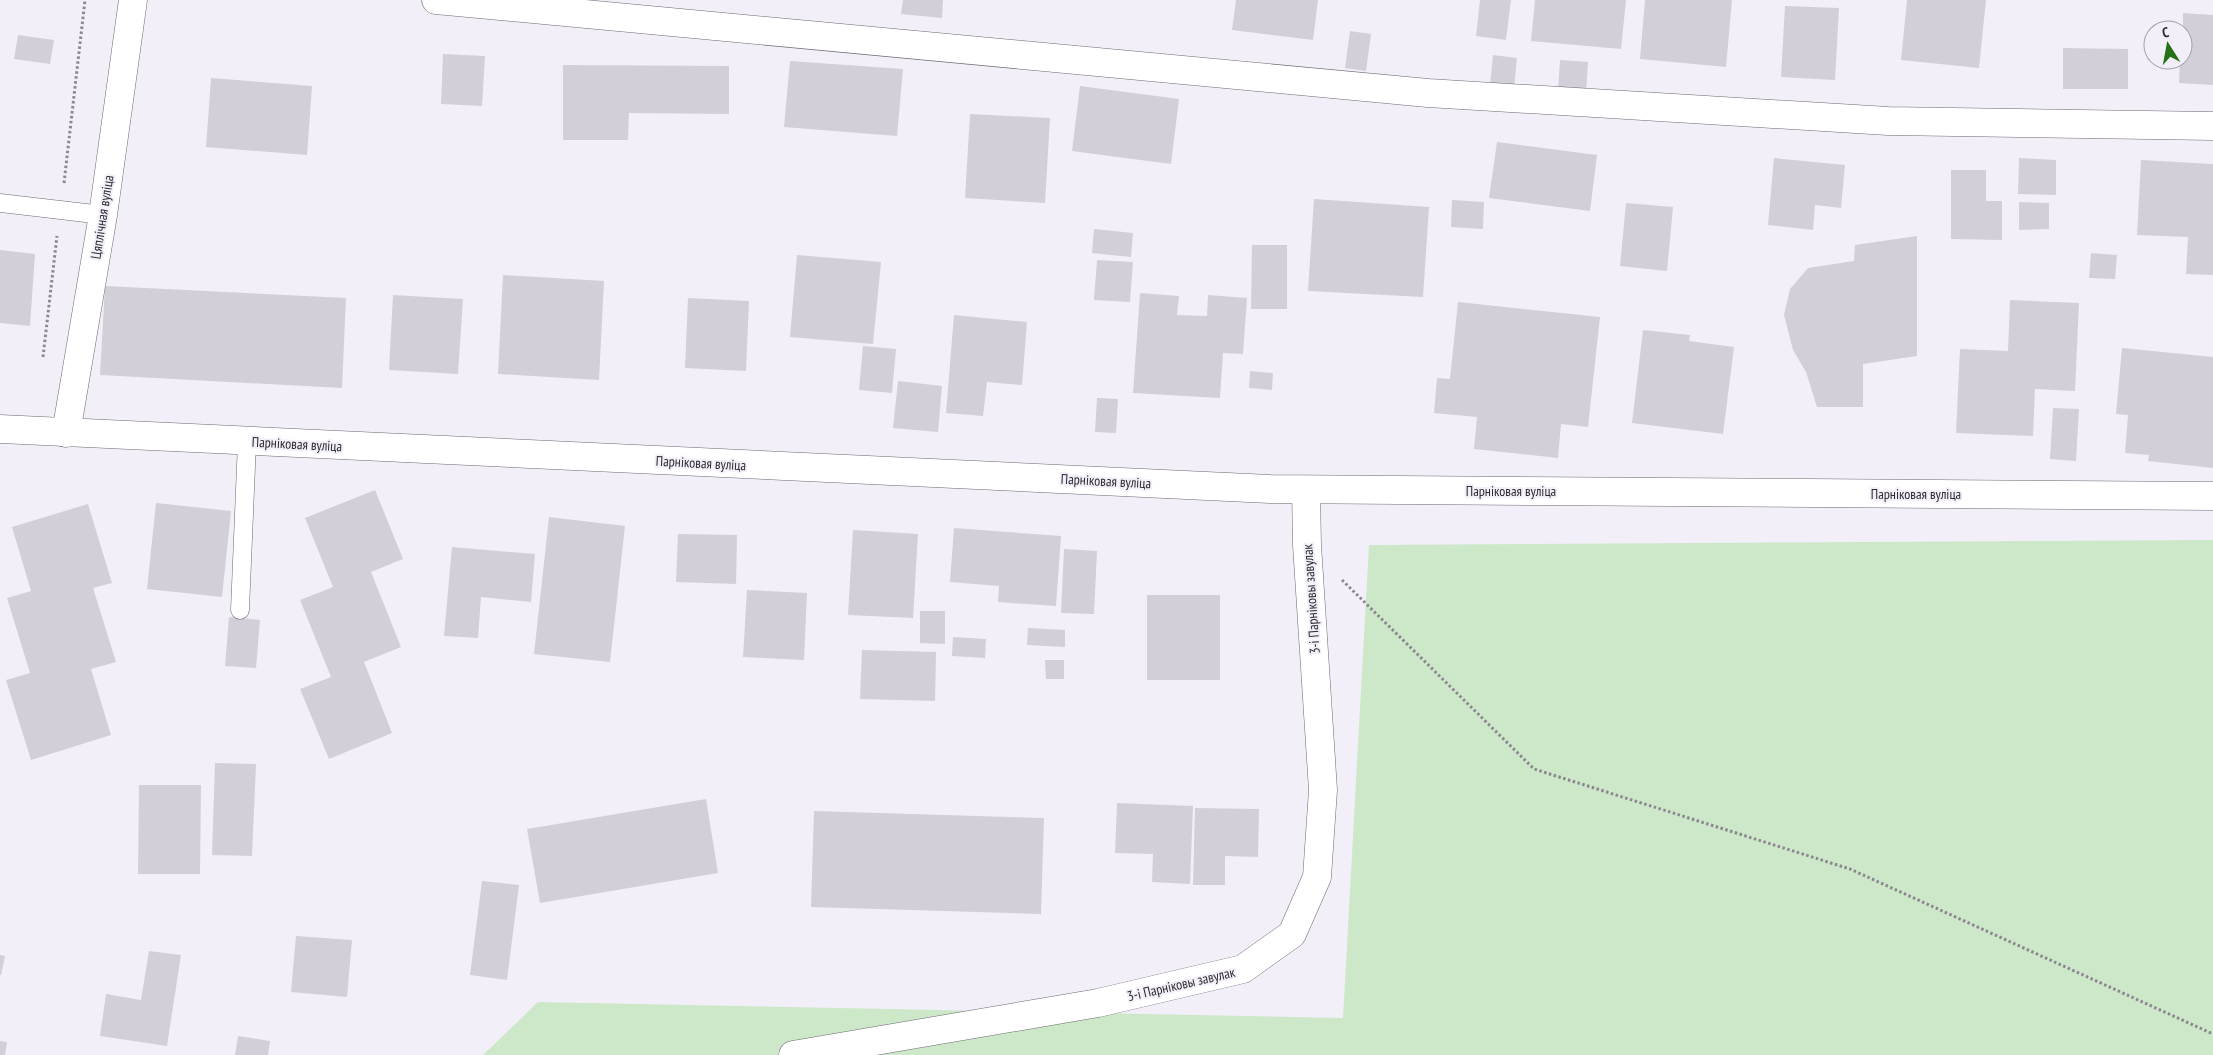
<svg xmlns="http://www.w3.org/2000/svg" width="2213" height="1055" viewBox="0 0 2213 1055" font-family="'PT Sans Narrow',sans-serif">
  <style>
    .green { fill: #cde8c8 }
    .building { fill: #d3cfd9 }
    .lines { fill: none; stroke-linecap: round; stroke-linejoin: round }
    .lane-casing { stroke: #6c6871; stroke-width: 19 }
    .street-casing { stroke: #6c6871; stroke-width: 29 }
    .secondary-casing { stroke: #6c6871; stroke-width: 29 }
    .path { stroke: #8a878e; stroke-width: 3; stroke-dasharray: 2.5 2.5; stroke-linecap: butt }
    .lane { stroke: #fff; stroke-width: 18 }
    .street { stroke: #fff; stroke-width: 28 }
    .secondary { stroke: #fff; stroke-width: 28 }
    .labels { text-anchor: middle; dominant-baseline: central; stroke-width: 4; stroke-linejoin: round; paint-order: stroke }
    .street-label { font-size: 14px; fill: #2d2b2f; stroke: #f3eff9 }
  </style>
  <rect width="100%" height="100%" fill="#f3eff9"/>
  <path class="green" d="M 2213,540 L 2213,1055 L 483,1055 L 538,1002 L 1343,1018 L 1369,545 Z"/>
  <path class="building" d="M 903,0 L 943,0 L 942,18 L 901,14 Z
    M 1236,0 L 1318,0 L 1313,40 L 1232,30 Z
    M 1480,0 L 1511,0 L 1506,40 L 1476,36 Z
    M 1535,0 L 1626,0 L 1621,49 L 1531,41 Z
    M 1645,0 L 1732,0 L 1726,67 L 1640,59 Z
    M 1907,0 L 1986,0 L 1979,68 L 1901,60 Z
    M 1785,6 L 1839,8 L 1835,80 L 1781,77 Z
    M 2183,13 L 2213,15 L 2213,85 L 2179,83 L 2180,60 L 2183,60 Z
    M 1350,31 L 1371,34 L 1366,71 L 1345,68 Z
    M 18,35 L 54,40 L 50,64 L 14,59 Z
    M 2063,48 L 2128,49 L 2128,89 L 2063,89 Z
    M 443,54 L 485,56 L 482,106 L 441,104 Z
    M 1493,55 L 1517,58 L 1514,88 L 1490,85 Z
    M 1560,60 L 1588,62 L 1586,93 L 1558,91 Z
    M 790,61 L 903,69 L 897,136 L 784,127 Z
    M 563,65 L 729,66 L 729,114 L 629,113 L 628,140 L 563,140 Z
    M 211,78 L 312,86 L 307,155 L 206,147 Z
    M 1080,86 L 1179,99 L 1171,164 L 1072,151 Z
    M 970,114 L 1050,118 L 1045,203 L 965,198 Z
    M 1497,142 L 1597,155 L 1590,211 L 1489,198 Z
    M 1774,158 L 1845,165 L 1841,208 L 1815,205 L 1813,230 L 1768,225 Z
    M 2019,158 L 2056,160 L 2056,195 L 2018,194 Z
    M 2141,160 L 2213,164 L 2213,275 L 2186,274 L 2188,237 L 2137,235 Z
    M 1951,170 L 1986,170 L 1986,201 L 2002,201 L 2002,240 L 1951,239 Z
    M 1314,199 L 1429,207 L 1423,297 L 1308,291 Z
    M 1452,200 L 1484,202 L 1483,229 L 1451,227 Z
    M 2019,202 L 2049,203 L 2049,229 L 2019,230 Z
    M 1626,203 L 1673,207 L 1667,271 L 1620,266 Z
    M 1094,229 L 1133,233 L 1131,257 L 1092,253 Z
    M 1917,236 L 1917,356 L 1863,364 L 1863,407 L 1817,407 L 1806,372 L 1793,350 L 1784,315 L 1790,289 L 1808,268 L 1854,261 L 1855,245 Z
    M 1252,245 L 1287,245 L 1287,309 L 1251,309 Z
    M 0,250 L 35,254 L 30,326 L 0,323 Z
    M 2091,253 L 2117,255 L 2115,279 L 2089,278 Z
    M 797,255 L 881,262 L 873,344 L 790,337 Z
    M 1097,260 L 1133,262 L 1130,302 L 1094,300 Z
    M 503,275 L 604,281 L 599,380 L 498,374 Z
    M 105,286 L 346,298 L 342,388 L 100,375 Z
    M 1140,293 L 1179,296 L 1177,315 L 1207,316 L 1208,295 L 1247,298 L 1243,354 L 1223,353 L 1220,398 L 1133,393 Z
    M 393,295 L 463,299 L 458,374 L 389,370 Z
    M 688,298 L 749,301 L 746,371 L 685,368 Z
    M 2010,300 L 2079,303 L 2075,391 L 2035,389 L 2033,436 L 1956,433 L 1960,349 L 2008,351 Z
    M 1458,302 L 1600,317 L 1588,427 L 1561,424 L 1558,458 L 1474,449 L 1477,417 L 1434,413 L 1437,378 L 1450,379 Z
    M 954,315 L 1027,322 L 1022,385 L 987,382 L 983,416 L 946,413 Z
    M 1643,330 L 1690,335 L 1689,341 L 1734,347 L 1723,434 L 1632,423 Z
    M 863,346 L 896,349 L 892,393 L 859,390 Z
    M 2122,348 L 2213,357 L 2213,468 L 2148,461 L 2149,455 L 2125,453 L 2128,415 L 2116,414 Z
    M 1250,371 L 1273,373 L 1272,390 L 1249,388 Z
    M 898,381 L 942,386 L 938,432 L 893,428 Z
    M 1097,398 L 1118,399 L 1116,433 L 1095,432 Z
    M 2053,408 L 2079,409 L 2076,461 L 2050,459 Z
    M 375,490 L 403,559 L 371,572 L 401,647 L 364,662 L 392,733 L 329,759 L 300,689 L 331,677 L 300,600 L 333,587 L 305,518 Z
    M 156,503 L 231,511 L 222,597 L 147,589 Z
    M 88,504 L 112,583 L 93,588 L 116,662 L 91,669 L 111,735 L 31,760 L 6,680 L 30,673 L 7,598 L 31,591 L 12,527 Z
    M 549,517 L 625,526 L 610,662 L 534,654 Z
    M 954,528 L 1061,536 L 1056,606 L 998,602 L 999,586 L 950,582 Z
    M 853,530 L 918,534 L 913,618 L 848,615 Z
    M 678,534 L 737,535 L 736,584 L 676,582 Z
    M 452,547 L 535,554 L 531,602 L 481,597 L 478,638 L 444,636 Z
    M 1064,549 L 1097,551 L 1094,614 L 1061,613 Z
    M 747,590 L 807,593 L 804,660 L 743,657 Z
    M 1147,595 L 1220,595 L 1220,680 L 1147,680 Z
    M 920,611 L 945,611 L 945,644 L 920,643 Z
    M 229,617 L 260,620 L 256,668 L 225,666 Z
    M 1028,628 L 1065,630 L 1065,647 L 1027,645 Z
    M 953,637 L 986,639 L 985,658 L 952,656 Z
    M 862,650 L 936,652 L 935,701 L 860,699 Z
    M 1045,660 L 1064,660 L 1064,679 L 1046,679 Z
    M 215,763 L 256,764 L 252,856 L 212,855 Z
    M 139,785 L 201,785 L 200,874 L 138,874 Z
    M 706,799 L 718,873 L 540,903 L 527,829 Z
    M 1117,803 L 1193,806 L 1190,884 L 1152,882 L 1153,854 L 1115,853 Z
    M 1195,808 L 1259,809 L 1258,857 L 1225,856 L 1225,885 L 1193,885 Z
    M 814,811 L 1044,818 L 1041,914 L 811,907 Z
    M 482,881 L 519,885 L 507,980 L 470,975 Z
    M 296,936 L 352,940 L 347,997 L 291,992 Z
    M 149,951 L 181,955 L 167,1046 L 100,1036 L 106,994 L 141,1000 Z
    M 0,955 L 5,956 L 1,975 L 0,975 Z
    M 238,1036 L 270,1041 L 268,1055 L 235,1055 Z
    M 0,1041 L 7,1042 L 5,1055 L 0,1055 Z"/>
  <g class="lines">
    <g class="lane-casing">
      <path id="lane" d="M 0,203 L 103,215
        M 240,610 L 247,442"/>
    </g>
    <g class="street-casing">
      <path id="street" d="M 436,0 L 1428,93 L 1888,121 L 2213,126
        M 66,433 L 103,215 L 133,0
        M 793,1055 L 1098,1003 L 1243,969 L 1292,934 L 1317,877 L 1323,790 L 1307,545 L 1306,490"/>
    </g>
    <g class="secondary-casing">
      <path id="secondary" d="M 0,429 L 1270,489 L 2213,496"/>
    </g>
    <path class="path" d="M 64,183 L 85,0
      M 43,357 L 57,236
      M 1342,580 L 1534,769 L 1850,869 L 2213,1034"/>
    <use href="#lane" class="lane"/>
    <use href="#street" class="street"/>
    <use href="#secondary" class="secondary"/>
  </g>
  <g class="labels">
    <g class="street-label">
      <text transform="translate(102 217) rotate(-81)">Цяплічная вуліца</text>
      <text transform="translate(297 444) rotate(3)">Парніковая вуліца</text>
      <text transform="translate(701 463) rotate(3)">Парніковая вуліца</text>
      <text transform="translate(1106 481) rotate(3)">Парніковая вуліца</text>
      <text x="1511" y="491">Парніковая вуліца</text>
      <text x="1916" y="494">Парніковая вуліца</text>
      <text transform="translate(1311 599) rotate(-94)">3-і Парніковы завулак</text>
      <text transform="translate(1181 984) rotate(-13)">3-і Парніковы завулак</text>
    </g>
  </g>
  <g transform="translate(2168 45) rotate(349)"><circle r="24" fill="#f3eff9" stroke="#a4a1a8"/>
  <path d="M0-4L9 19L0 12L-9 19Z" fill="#247116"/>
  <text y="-8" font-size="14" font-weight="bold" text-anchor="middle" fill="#2d2b2f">С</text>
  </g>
</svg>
